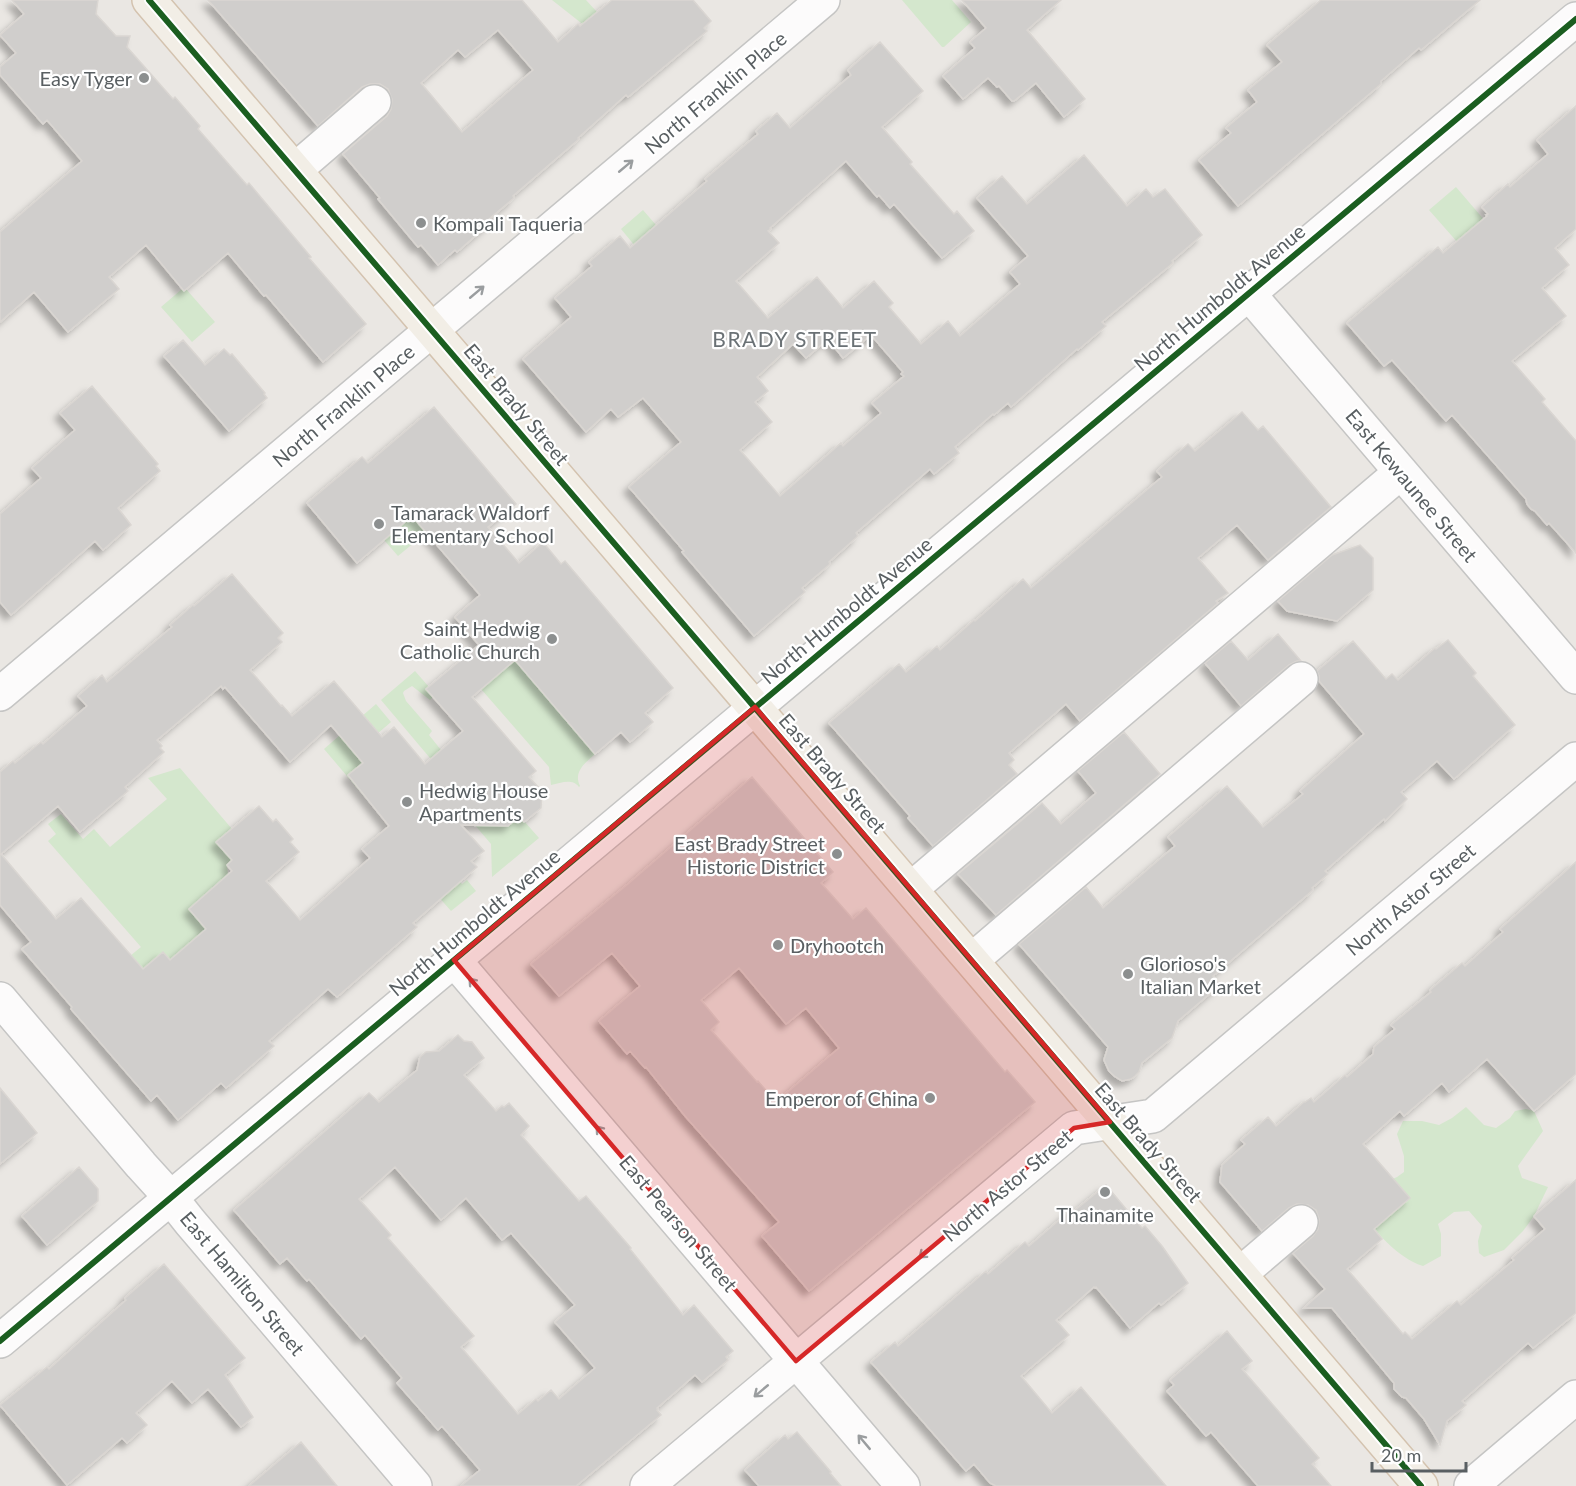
<svg xmlns="http://www.w3.org/2000/svg" width="1576" height="1486" viewBox="0 0 1576 1486" font-family="Lato,sans-serif">
  <style>
    .green { fill: #d4e7cd }
    .building { fill: #d0cecc; stroke: #dad6d2; stroke-width: 1.5; fill-rule: evenodd; filter: url(#shadow) }
    .lines { fill: none; stroke-linecap: round; stroke-linejoin: round }
    .minor-casing { stroke: #c5c5c4; stroke-width: 36 }
    .major-casing { stroke: #d4c3af; stroke-width: 36 }
    .minor { stroke: #fcfbfb; stroke-width: 33 }
    .major { stroke: #f2eee6; stroke-width: 33 }
    .cycleway-casing { stroke: #fff; stroke-width: 10 }
    .cycleway { stroke: #1b5e20; stroke-width: 6 }
    .oneway { stroke: #9a9d9f }
    .marked { fill: #d62828; fill-opacity: 0.2; stroke: #d62828; stroke-width: 4.5; stroke-linejoin: round }
    .poi-dot { fill: #8c8f8f; stroke: #fff; stroke-width: 2 }
    .labels { text-anchor: middle; dominant-baseline: central; stroke-width: 4.5; stroke-linejoin: round; paint-order: stroke }
    .poi-label { font-size: 20px; fill: #595f62; stroke: #fff; text-anchor: start }
    .street-label { font-size: 20px; fill: #595f62; stroke: #fff }
    .neighbourhood-label { font-size: 21px; letter-spacing: 1.5px; fill: #6a7175; stroke: #fff }
  </style>
  <defs>
    <filter id="shadow"><feDropShadow dx="-5.5" dy="5.5" stdDeviation="3" flood-color="#0004"/></filter>
  </defs>
  <rect width="100%" height="100%" fill="#eae7e3"/>
  <path class="green" d="M 552,0 L 586,0 L 597,12 L 585,26 Z
    M 902,0 L 952,0 L 971,22 L 944,47 L 942,47 Z
    M 1456,187 L 1528,271 L 1466,252 L 1429,210 Z
    M 643,210 L 682,255 L 654,269 L 621,229 Z
    M 182,289 L 186,289 L 215,322 L 192,342 L 161,307 Z
    M 403,505 L 427,532 L 398,556 L 384,540 Z
    M 515,660 L 595,754 C 585,763 573,772 580,786 L 579,787 C 572,778 561,783 551,785 L 549,767 L 481,689 Z
    M 415,671 L 429,687 L 427,689 L 433,697 L 430,700 L 412,686 L 404,691 L 403,693 L 406,701 L 432,731 L 429,735 L 502,826 L 508,826 L 514,821 L 514,816 L 517,813 L 539,838 L 492,877 L 491,844 L 432,775 L 435,764 L 381,700 Z
    M 376,704 L 391,722 L 370,740 L 378,750 L 349,775 L 376,808 L 375,809 L 324,749 Z
    M 180,768 L 232,829 L 217,842 L 232,860 L 227,865 L 228,875 L 220,934 L 169,998 L 130,956 L 141,947 L 48,841 L 56,834 L 48,824 L 61,814 L 83,839 L 94,829 L 110,847 L 167,799 L 148,778 Z
    M 455,876 L 462,884 L 467,880 L 476,891 L 451,911 L 424,880 Z
    M 1466,1107 L 1484,1125 L 1496,1128 L 1510,1118 L 1515,1111 L 1526,1109 L 1534,1111 L 1543,1131 L 1518,1166 L 1522,1178 L 1548,1187 L 1534,1216 L 1523,1231 L 1504,1250 L 1484,1257 L 1479,1253 L 1478,1241 L 1482,1226 L 1469,1211 L 1454,1212 L 1438,1224 L 1441,1234 L 1441,1256 L 1423,1266 C 1396,1257 1377,1232 1359,1211 L 1377,1186 L 1397,1177 L 1404,1172 L 1404,1156 L 1397,1134 L 1403,1121 L 1422,1121 L 1439,1125 L 1452,1118 Z"/>
  <path class="building" d="M 12,0 L 98,0 L 96,14 L 116,36 L 130,36 L 127,47 L 173,99 L 175,97 L 200,126 L 198,129 L 247,185 L 249,183 L 311,257 L 309,258 L 366,324 L 323,362 L 266,295 L 264,296 L 228,253 L 184,291 L 146,245 L 109,277 L 119,289 L 68,332 L 34,292 L 0,322 L 0,232 L 82,161 L 47,120 L 43,124 L 0,75 L 0,67 L 16,53 L 0,35 L 24,14 Z
    M 208,0 L 522,0 L 558,42 L 578,24 L 580,26 L 612,0 L 693,0 L 711,21 L 704,28 L 707,31 L 628,97 L 626,95 L 578,138 L 579,139 L 513,196 L 514,198 L 488,220 L 491,222 L 457,252 L 455,250 L 438,265 L 421,245 L 418,247 L 378,199 L 380,198 L 343,154 L 387,116 L 391,109 L 392,99 L 388,89 L 380,84 L 370,84 L 362,87 L 318,126 ZM 498,30 L 533,70 L 462,132 L 421,83 L 458,50 L 465,57 Z
    M 962,0 L 1061,0 L 1027,30 L 1085,99 L 1064,117 L 1036,83 L 1014,101 L 1012,101 L 999,86 L 997,87 L 988,78 L 963,99 L 943,76 L 975,48 L 970,42 L 986,28 Z
    M 1321,0 L 1480,0 L 1421,50 L 1419,48 L 1381,81 L 1381,84 L 1238,206 L 1199,160 L 1231,133 L 1226,128 L 1257,102 L 1248,90 L 1282,62 L 1267,45 Z
    M 880,42 L 923,91 L 882,127 L 912,162 L 910,164 L 954,214 L 957,211 L 974,231 L 942,258 L 894,204 L 890,208 L 879,195 L 877,197 L 846,161 L 770,228 L 771,229 L 768,231 L 779,243 L 736,281 L 768,318 L 817,277 L 843,308 L 874,281 L 893,303 L 889,307 L 921,344 L 948,321 L 960,336 L 1020,284 L 1010,272 L 1028,256 L 977,198 L 1002,176 L 1027,204 L 1084,155 L 1127,206 L 1146,189 L 1153,197 L 1165,189 L 1202,235 L 1172,261 L 1173,263 L 1102,322 L 1106,326 L 1078,350 L 1077,349 L 1011,407 L 1008,403 L 994,415 L 993,414 L 955,447 L 959,453 L 934,474 L 930,469 L 856,533 L 858,536 L 829,562 L 830,564 L 802,588 L 805,592 L 754,636 L 682,552 L 684,551 L 629,487 L 681,442 L 643,398 L 618,417 L 611,409 L 586,432 L 523,359 L 571,317 L 555,298 L 592,266 L 589,262 L 620,236 L 630,248 L 707,181 L 705,179 L 758,134 L 756,131 L 777,113 L 790,128 L 851,75 L 848,70 ZM 871,335 L 903,372 L 901,374 L 904,376 L 872,403 L 881,413 L 843,446 L 841,443 L 780,496 L 740,450 L 772,422 L 755,402 L 768,391 L 757,377 L 793,344 L 806,358 L 828,339 L 843,358 Z
    M 1576,106 L 1576,229 L 1555,248 L 1569,265 L 1542,288 L 1566,316 L 1512,361 L 1545,399 L 1542,402 L 1576,441 L 1576,553 L 1549,523 L 1547,525 L 1535,511 L 1531,509 L 1527,504 L 1526,499 L 1452,415 L 1446,421 L 1392,360 L 1384,366 L 1347,323 L 1438,247 L 1443,253 L 1487,216 L 1486,215 L 1488,214 L 1482,207 L 1508,184 L 1510,187 L 1548,154 L 1537,140 Z
    M 183,340 L 205,365 L 224,349 L 230,355 L 232,354 L 265,393 L 264,394 L 267,398 L 229,431 L 164,356 Z
    M 92,386 L 158,464 L 156,466 L 160,471 L 118,508 L 131,525 L 103,550 L 95,541 L 11,615 L 0,602 L 0,514 L 41,478 L 32,468 L 75,430 L 60,413 Z
    M 434,407 L 516,504 L 488,527 L 519,563 L 543,542 L 561,564 L 565,561 L 673,688 L 645,713 L 653,722 L 642,732 L 630,742 L 621,732 L 595,754 L 515,660 L 472,697 L 536,771 L 529,777 L 542,791 L 541,808 L 524,822 L 519,816 L 508,826 L 461,825 L 484,851 L 471,861 L 477,867 L 413,923 L 417,927 L 337,997 L 328,989 L 269,1041 L 274,1046 L 226,1088 L 221,1083 L 178,1120 L 157,1095 L 151,1101 L 71,1009 L 72,1007 L 22,949 L 31,942 L 0,905 L 0,772 L 13,761 L 15,763 L 41,742 L 43,744 L 87,706 L 78,696 L 102,675 L 107,682 L 172,627 L 170,625 L 193,605 L 194,606 L 232,574 L 283,633 L 278,638 L 282,642 L 250,670 L 281,706 L 282,705 L 292,716 L 334,681 L 382,737 L 394,727 L 425,764 L 463,731 L 426,689 L 479,645 L 455,617 L 480,595 L 412,516 L 357,563 L 307,503 L 362,457 L 368,463 ZM 221,686 L 223,689 L 225,687 L 290,762 L 331,725 L 363,763 L 348,775 L 389,826 L 362,849 L 370,858 L 300,920 L 266,881 L 299,852 L 290,842 L 293,839 L 276,819 L 273,822 L 259,806 L 216,842 L 232,860 L 227,865 L 232,871 L 189,909 L 206,929 L 170,960 L 163,952 L 143,969 L 81,898 L 56,919 L 1,854 L 58,806 L 80,832 L 128,791 L 125,787 L 164,752 L 160,748 L 162,746 L 157,740 Z
    M 1242,412 L 1258,430 L 1263,426 L 1331,507 L 1268,560 L 1237,525 L 1198,558 L 1228,593 L 1216,601 L 1218,603 L 1080,721 L 1066,704 L 1009,753 L 1014,760 L 1009,765 L 1017,774 L 933,846 L 908,818 L 910,816 L 829,723 L 899,664 L 906,672 L 937,646 L 940,650 L 974,620 L 975,621 L 1023,579 L 1031,588 L 1162,477 L 1157,471 L 1188,444 L 1195,451 Z
    M 1360,545 L 1373,558 L 1373,590 L 1337,621 L 1287,611 L 1278,601 L 1332,555 Z
    M 1278,634 L 1301,661 L 1297,661 L 1289,665 L 1241,706 L 1205,663 L 1231,641 L 1248,660 Z
    M 1448,640 L 1476,673 L 1473,676 L 1515,725 L 1454,779 L 1437,761 L 1401,792 L 1407,799 L 1385,821 L 1384,819 L 1325,871 L 1328,874 L 1312,888 L 1313,890 L 1213,976 L 1220,985 L 1178,1021 L 1172,1038 L 1142,1063 L 1139,1072 L 1135,1076 L 1131,1079 L 1122,1081 L 1114,1076 L 1109,1071 L 1104,1060 L 1108,1047 L 1019,944 L 1086,887 L 1103,908 L 1175,846 L 1168,837 L 1227,786 L 1263,827 L 1303,794 L 1300,791 L 1364,734 L 1319,681 L 1319,676 L 1317,671 L 1353,641 L 1386,679 L 1392,674 L 1398,680 L 1435,648 L 1436,649 Z
    M 1124,732 L 1160,774 L 996,915 L 958,874 L 1042,803 L 1061,824 L 1096,793 L 1078,771 Z
    M 752,777 L 833,872 L 821,883 L 853,919 L 866,908 L 1005,1072 L 1007,1070 L 1035,1102 L 809,1291 L 762,1236 L 779,1222 L 685,1116 L 646,1067 L 645,1068 L 630,1051 L 627,1054 L 599,1021 L 640,986 L 612,953 L 559,996 L 531,964 L 628,884 ZM 739,968 L 786,1024 L 806,1008 L 839,1048 L 776,1102 L 758,1081 L 757,1082 L 711,1030 L 719,1022 L 701,1000 Z
    M 1576,862 L 1576,1074 L 1534,1111 L 1487,1059 L 1449,1092 L 1442,1083 L 1404,1116 L 1400,1111 L 1363,1144 L 1410,1198 L 1374,1229 L 1382,1239 L 1347,1269 L 1403,1334 L 1405,1332 L 1412,1339 L 1457,1301 L 1461,1305 L 1514,1260 L 1512,1258 L 1545,1229 L 1534,1216 L 1576,1180 L 1576,1313 L 1533,1348 L 1528,1343 L 1462,1401 L 1466,1405 L 1447,1421 L 1440,1445 L 1424,1419 L 1406,1398 L 1402,1397 L 1394,1389 L 1394,1383 L 1332,1308 L 1304,1308 L 1325,1289 L 1293,1253 L 1313,1236 L 1318,1229 L 1319,1219 L 1316,1210 L 1308,1205 L 1297,1204 L 1289,1208 L 1262,1231 L 1220,1182 L 1222,1165 L 1245,1144 L 1241,1140 L 1268,1117 L 1276,1126 L 1304,1102 L 1305,1102 L 1311,1098 L 1314,1102 L 1345,1075 L 1347,1077 L 1373,1054 L 1374,1047 L 1395,1029 L 1391,1025 L 1431,992 L 1430,990 L 1462,963 L 1465,966 L 1503,932 L 1500,929 Z
    M 458,1035 L 464,1041 L 472,1042 L 484,1058 L 464,1075 L 496,1111 L 502,1106 L 504,1107 L 509,1103 L 529,1126 L 521,1135 L 579,1201 L 586,1196 L 631,1248 L 630,1249 L 683,1315 L 694,1305 L 733,1351 L 726,1357 L 728,1360 L 702,1382 L 695,1375 L 657,1408 L 658,1409 L 657,1410 L 661,1415 L 576,1486 L 461,1486 L 480,1470 L 442,1426 L 438,1430 L 397,1383 L 402,1378 L 365,1335 L 361,1339 L 309,1279 L 307,1281 L 287,1258 L 280,1264 L 234,1210 L 369,1093 L 379,1102 L 417,1070 L 420,1057 L 426,1052 L 439,1051 ZM 395,1167 L 441,1220 L 466,1198 L 502,1240 L 511,1233 L 575,1305 L 555,1322 L 595,1368 L 559,1399 L 551,1390 L 538,1401 L 536,1399 L 518,1414 L 461,1347 L 474,1336 L 388,1238 L 391,1235 L 359,1199 Z
    M 0,1088 L 37,1133 L 0,1164 Z
    M 79,1167 L 98,1189 L 98,1201 L 47,1245 L 22,1216 Z
    M 1106,1185 L 1142,1228 L 1145,1226 L 1162,1246 L 1188,1283 L 1161,1305 L 1159,1303 L 1130,1328 L 1096,1287 L 1095,1288 L 1094,1287 L 1056,1320 L 1069,1335 L 1021,1376 L 1052,1413 L 1081,1387 L 1166,1486 L 996,1486 L 990,1483 L 974,1464 L 966,1471 L 871,1362 L 895,1342 L 898,1346 L 986,1271 L 988,1274 L 1025,1242 L 1029,1246 L 1072,1209 L 1074,1211 Z
    M 164,1264 L 245,1358 L 225,1375 L 253,1417 L 241,1427 L 208,1389 L 192,1403 L 172,1381 L 136,1413 L 147,1425 L 127,1443 L 122,1438 L 67,1485 L 0,1405 L 47,1367 L 49,1369 L 126,1300 L 125,1298 Z
    M 1227,1331 L 1252,1361 L 1242,1369 L 1319,1458 L 1312,1464 L 1331,1486 L 1258,1486 L 1211,1432 L 1206,1436 L 1167,1391 L 1174,1385 L 1170,1380 Z
    M 797,1432 L 831,1472 L 830,1473 L 841,1486 L 759,1486 L 745,1470 L 785,1435 L 788,1439 Z
    M 301,1442 L 337,1486 L 249,1486 Z"/>
  <g class="lines">
    <g class="minor-casing">
      <path id="minor" d="M 295,170 L 374,102
        M 1249,294 L 1576,677
        M 0,694 L 823,0
        M 911,889 L 1401,472
        M 454,960 L 903,1486
        M 972,960 L 1301,679
        M 0,999 L 141,1165 L 171,1198 L 190,1222 L 415,1486
        M 1240,1274 L 1301,1222
        M 0,1341 L 1576,19
        M 647,1486 L 1074,1128 L 1153,1116 L 1576,759
        M 1471,1486 L 1576,1397"/>
    </g>
    <g class="major-casing">
      <path id="major" d="M 149,0 L 1421,1486"/>
    </g>
    <use href="#minor" class="minor"/>
    <use href="#major" class="major"/>
    <g class="cycleway-casing">
      <path id="cycleway" d="M 149,0 L 1421,1486
        M 0,1341 L 1576,19"/>
    </g>
    <use href="#cycleway" class="cycleway"/>
  </g>
  <defs><path id="oneway-shaft" d="M-6 0H5M1.5-3L5.5 0L1.5 3" fill="none" stroke-width="1.6" stroke-linecap="round" stroke-linejoin="round" transform="scale(1.5)"/></defs>
  <g class="oneway">
    <use href="#oneway-shaft" transform="translate(626 166) rotate(-40)"/>
    <use href="#oneway-shaft" transform="translate(477 292) rotate(-40)"/>
    <use href="#oneway-shaft" transform="translate(475 985) rotate(-131)"/>
    <use href="#oneway-shaft" transform="translate(602 1133) rotate(-130)"/>
    <use href="#oneway-shaft" transform="translate(926 1252) rotate(140)"/>
    <use href="#oneway-shaft" transform="translate(761 1391) rotate(140)"/>
    <use href="#oneway-shaft" transform="translate(864 1442) rotate(-130)"/>
  </g>
  <path class="marked" d="M 755,707 L 1110,1122 L 1074,1128 L 796,1361 L 454,960 Z"/>
  <g class="poi-dot">
    <circle cx="144" cy="78" r="6"/>
    <circle cx="421" cy="223" r="6"/>
    <circle cx="379" cy="524" r="6"/>
    <circle cx="552" cy="639" r="6"/>
    <circle cx="407" cy="802" r="6"/>
    <circle cx="837" cy="854" r="6"/>
    <circle cx="778" cy="945" r="6"/>
    <circle cx="1128" cy="974" r="6"/>
    <circle cx="930" cy="1098" r="6"/>
    <circle cx="1105" cy="1192" r="6"/>
  </g>
  <g class="labels">
    <g class="poi-label">
      <text x="132" y="78" text-anchor="end">Easy Tyger</text>
      <text x="433" y="223">Kompali Taqueria</text>
      <text x="391" y="512">Tamarack Waldorf<tspan x="391" dy="23">Elementary School</tspan></text>
      <text x="540" y="628" text-anchor="end">Saint Hedwig<tspan x="540" dy="23">Catholic Church</tspan></text>
      <text x="419" y="790">Hedwig House<tspan x="419" dy="23">Apartments</tspan></text>
      <text x="825" y="843" text-anchor="end">East Brady Street<tspan x="825" dy="23">Historic District</tspan></text>
      <text x="790" y="945">Dryhootch</text>
      <text x="1140" y="963">Glorioso's<tspan x="1140" dy="23">Italian Market</tspan></text>
      <text x="918" y="1098" text-anchor="end">Emperor of China</text>
      <text x="1105" y="1214" text-anchor="middle">Thainamite</text>
    </g>
    <g class="street-label">
      <text transform="translate(715 92) rotate(-40)">North Franklin Place</text>
      <text transform="translate(1219 297) rotate(-40)">North Humboldt Avenue</text>
      <text transform="translate(517 404) rotate(50)">East Brady Street</text>
      <text transform="translate(343 405) rotate(-40)">North Franklin Place</text>
      <text transform="translate(1412 485) rotate(50)">East Kewaunee Street</text>
      <text transform="translate(846 610) rotate(-40)">North Humboldt Avenue</text>
      <text transform="translate(833 773) rotate(49)">East Brady Street</text>
      <text transform="translate(1410 899) rotate(-40)">North Astor Street</text>
      <text transform="translate(474 922) rotate(-40)">North Humboldt Avenue</text>
      <text transform="translate(1149 1142) rotate(49)">East Brady Street</text>
      <text transform="translate(1007 1185) rotate(-40)">North Astor Street</text>
      <text transform="translate(679 1223) rotate(50)">East Pearson Street</text>
      <text transform="translate(243 1283) rotate(50)">East Hamilton Street</text>
    </g>
    <g class="neighbourhood-label">
      <text x="795" y="338">BRADY STREET</text>
    </g>
  </g>
  <path d="M1372 1462v9h94v-9" fill="none" stroke="#595f62" stroke-width="3"/>
  <text x="1381" y="1462" font-size="18" fill="#595f62" stroke="#ffffff" stroke-width="4.5" paint-order="stroke">20 m</text>
</svg>
